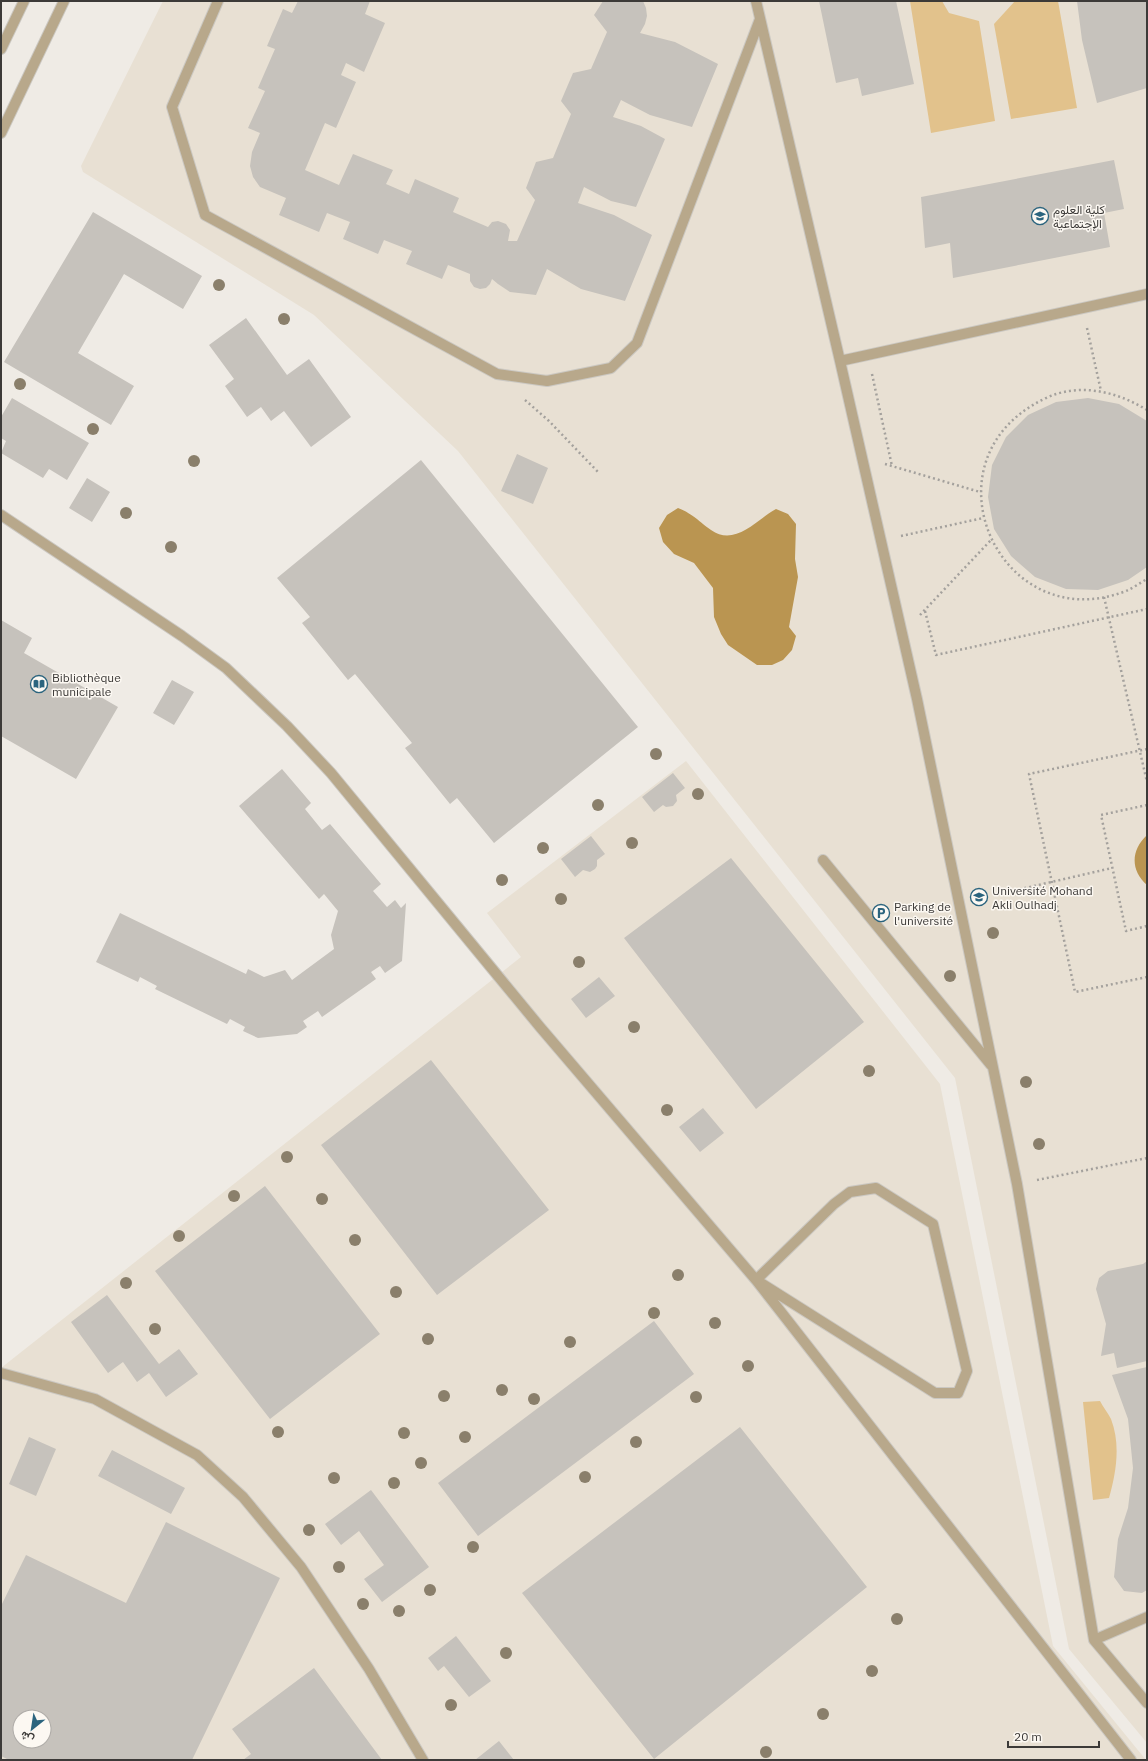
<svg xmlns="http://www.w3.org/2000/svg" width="1148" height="1761" viewBox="0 0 1148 1761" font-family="'IBM Plex Sans',Vazirmatn,sans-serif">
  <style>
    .built { fill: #e8e0d3; fill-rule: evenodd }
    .green { fill: #e2c28c }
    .water { fill: #ba9551 }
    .building { fill: #c6c2bc; fill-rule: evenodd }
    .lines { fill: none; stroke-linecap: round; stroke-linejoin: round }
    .minor-casing { stroke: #cbc8c2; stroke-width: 12 }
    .path { stroke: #a4a19d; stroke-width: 2.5; stroke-dasharray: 2 3; stroke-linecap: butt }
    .minor { stroke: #b8a88b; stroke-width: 10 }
    .tree { fill: #8a7f6b }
    .labels { text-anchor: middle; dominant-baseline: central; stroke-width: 3; stroke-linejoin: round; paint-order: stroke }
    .poi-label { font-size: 12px; fill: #3c3a38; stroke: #fcf8f2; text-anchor: start }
  </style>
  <rect width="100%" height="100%" fill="#efebe5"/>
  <path class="built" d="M 163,1 L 1147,1 L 1147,1743 L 1069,1649 L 955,1078 L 458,451 L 314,315 L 83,172 L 81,166 Z
    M 686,761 L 940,1084 L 1053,1646 L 1146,1760 L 1,1760 L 1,1368 L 521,957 L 487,913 ZM 20,1717 L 44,1717 L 44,1741 L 20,1741 Z"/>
  <path class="green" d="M 910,1 L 942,1 L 949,13 L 979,21 L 995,121 L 931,133 Z
    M 1015,1 L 1058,1 L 1077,108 L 1011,119 L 994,24 Z
    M 1100,1401 C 1103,1407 1108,1413 1111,1419 C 1121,1445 1116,1473 1109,1498 L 1093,1500 L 1083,1402 Z"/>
  <path class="water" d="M 678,508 C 695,515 698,521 711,530 C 735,547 756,520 776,509 L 788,514 L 796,524 L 795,559 L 798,577 L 789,627 L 796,636 L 792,650 L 783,660 L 772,665 L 757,665 L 728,645 L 721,634 L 714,617 L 713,588 L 694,563 L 674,554 L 663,542 L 659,528 L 667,515 Z
    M 1147,835 L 1147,885 C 1130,870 1131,850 1147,835 Z"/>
  <path class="building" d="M 298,1 L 370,1 L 365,14 L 385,23 L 364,72 L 346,63 L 341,75 L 356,82 L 336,128 L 325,123 L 305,170 L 339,185 L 353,154 L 393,170 L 386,184 L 409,194 L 415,179 L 459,198 L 453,212 L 488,227 L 492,222 L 498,221 L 506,224 L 510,230 L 508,241 L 517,241 L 535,200 L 526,188 L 536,162 L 553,158 L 571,114 L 561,101 L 573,73 L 591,69 L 607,32 L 594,15 L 603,1 L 643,1 L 646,8 L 647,16 L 645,24 L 640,33 L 675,42 L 718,64 L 692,127 L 650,115 L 621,100 L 613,117 L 641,126 L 665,139 L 636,207 L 611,201 L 584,187 L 578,203 L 614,215 L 652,235 L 625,301 L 581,289 L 547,269 L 536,295 L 510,292 L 498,284 L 492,279 L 490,284 L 486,288 L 480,289 L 474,287 L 470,281 L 470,274 L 448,265 L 442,279 L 406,264 L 412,251 L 384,240 L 378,254 L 343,239 L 350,222 L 327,213 L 319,232 L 279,215 L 286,198 L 260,187 L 253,177 L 250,166 L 252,152 L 260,133 L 248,128 L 265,91 L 258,88 L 275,49 L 267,46 L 283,9 L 292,13 Z
    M 819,1 L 896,1 L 914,84 L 862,96 L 858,78 L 836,83 Z
    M 1077,1 L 1147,1 L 1147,88 L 1097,103 L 1082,40 Z
    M 1114,160 L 1124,209 L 1104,213 L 1110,247 L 953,278 L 950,243 L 925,248 L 921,197 Z
    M 93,212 L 202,276 L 183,309 L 124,274 L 78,353 L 134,386 L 111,425 L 4,362 Z
    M 246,318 L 287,375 L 309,359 L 351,417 L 311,447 L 284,411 L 271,421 L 261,407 L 247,417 L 225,386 L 234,379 L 209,345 Z
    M 12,398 L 89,443 L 67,480 L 49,469 L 43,478 L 1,453 L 6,441 L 1,438 L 1,417 Z
    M 1088,398 L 1119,404 L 1147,421 L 1147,567 L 1128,580 L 1098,590 L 1066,589 L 1035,577 L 1011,556 L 994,529 L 988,497 L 992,465 L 1006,437 L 1028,415 L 1056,402 Z
    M 517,454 L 548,468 L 533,504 L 501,491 Z
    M 421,460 L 638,727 L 494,843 L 457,798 L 450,804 L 405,748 L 412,743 L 355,674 L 348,680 L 302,623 L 310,617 L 277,578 Z
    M 87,478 L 110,492 L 92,522 L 69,508 Z
    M 1,620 L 32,638 L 24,653 L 118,707 L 76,779 L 1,736 Z
    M 172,680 L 194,692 L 174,725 L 153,713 Z
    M 282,769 L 311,803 L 305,809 L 322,830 L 330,824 L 381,884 L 373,891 L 387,907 L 395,900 L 401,908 L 406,903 L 402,961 L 385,973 L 380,966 L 371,972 L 376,979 L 322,1017 L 318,1011 L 303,1021 L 307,1027 L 297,1034 L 258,1038 L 243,1031 L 245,1027 L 230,1019 L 227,1024 L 155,989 L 157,986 L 140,977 L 138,982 L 96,962 L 120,913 L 246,974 L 248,969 L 264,977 L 285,970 L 292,980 L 334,949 L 331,935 L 338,911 L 324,894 L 319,899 L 239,806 Z
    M 673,773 L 685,788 L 676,795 L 677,801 L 673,806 L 666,807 L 663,805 L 654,812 L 642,797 Z
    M 591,836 L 605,854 L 597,860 L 597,866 L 595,869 L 590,872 L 583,870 L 575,877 L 561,859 Z
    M 731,858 L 864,1022 L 756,1109 L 624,938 Z
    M 599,977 L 615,996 L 586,1018 L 571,999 Z
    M 431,1060 L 549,1210 L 437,1295 L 321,1145 Z
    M 703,1108 L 724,1133 L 700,1152 L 679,1127 Z
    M 265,1186 L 380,1334 L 270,1419 L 155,1271 Z
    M 1147,1261 L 1147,1361 L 1117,1368 L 1114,1353 L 1101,1356 L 1106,1324 L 1096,1289 L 1099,1278 L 1108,1271 L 1143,1264 Z
    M 107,1295 L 159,1364 L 179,1349 L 198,1374 L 166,1397 L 149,1373 L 137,1382 L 123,1362 L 108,1373 L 71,1322 Z
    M 654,1321 L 694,1374 L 478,1536 L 438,1483 Z
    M 1147,1367 L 1147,1590 L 1142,1593 L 1124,1591 L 1114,1577 L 1118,1539 L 1128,1508 L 1133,1468 L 1128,1419 L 1112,1375 Z
    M 740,1427 L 867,1587 L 654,1759 L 522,1593 Z
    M 29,1437 L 56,1449 L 36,1496 L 9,1484 Z
    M 112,1450 L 185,1488 L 171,1514 L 98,1476 Z
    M 371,1490 L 429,1567 L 382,1602 L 364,1579 L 384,1565 L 359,1531 L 341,1545 L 325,1524 Z
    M 166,1522 L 280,1578 L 192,1760 L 9,1760 L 1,1756 L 1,1606 L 26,1555 L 126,1603 ZM 20,1717 L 44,1717 L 44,1741 L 20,1741 Z
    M 456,1636 L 491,1681 L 469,1697 L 444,1666 L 438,1671 L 428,1658 Z
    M 314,1668 L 382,1760 L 243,1760 L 251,1754 L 232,1729 Z
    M 499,1741 L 514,1760 L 475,1760 Z"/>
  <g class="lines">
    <g class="minor-casing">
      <path id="minor" d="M 218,1 L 172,107 L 205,215 L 497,374 L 547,381 L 611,368 L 637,343 L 760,19
        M 756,1 L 840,361 L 917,699 L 1017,1184 L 1094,1640 L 1147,1703
        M 1,49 L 24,1
        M 1,133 L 64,1
        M 840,361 L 1147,294
        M 1,515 L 182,636 L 226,668 L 287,726 L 331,773 L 540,1027 L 756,1280 L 1131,1760
        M 823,860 L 991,1065
        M 876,1188 L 933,1224 L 967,1371 L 958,1393 L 935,1393 L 756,1280 L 834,1204 L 850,1192 Z
        M 1,1373 L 95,1399 L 197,1455 L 243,1497 L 301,1567 L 369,1669 L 423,1760
        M 1094,1640 L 1147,1617"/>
    </g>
    <path class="path" d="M 1087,328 L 1101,391
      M 872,374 L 892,466
      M 525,400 L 549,421 L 599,473
      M 1147,410 C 1116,391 1078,382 1044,399 C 918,460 1000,640 1126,591 C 1133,588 1140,583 1147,579
      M 885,464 L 980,492
      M 901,536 L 983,518
      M 1104,597 L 1147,782
      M 925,611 L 936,655 L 1147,609
      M 920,615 L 991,540
      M 1147,749 L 1029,774 L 1075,992 L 1147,977
      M 1147,805 L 1101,815 L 1126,931 L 1147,926
      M 995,895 L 1112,868
      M 1037,1180 L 1147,1158"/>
    <use href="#minor" class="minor"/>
  </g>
  <g class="tree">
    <circle cx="219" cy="285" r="6"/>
    <circle cx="284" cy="319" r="6"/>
    <circle cx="20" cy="384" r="6"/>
    <circle cx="93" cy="429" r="6"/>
    <circle cx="194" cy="461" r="6"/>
    <circle cx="126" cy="513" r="6"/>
    <circle cx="171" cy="547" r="6"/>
    <circle cx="656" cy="754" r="6"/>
    <circle cx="698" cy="794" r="6"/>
    <circle cx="598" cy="805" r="6"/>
    <circle cx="632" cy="843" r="6"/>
    <circle cx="543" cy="848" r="6"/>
    <circle cx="502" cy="880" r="6"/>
    <circle cx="561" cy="899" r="6"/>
    <circle cx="993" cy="933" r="6"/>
    <circle cx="579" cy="962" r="6"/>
    <circle cx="950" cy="976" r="6"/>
    <circle cx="634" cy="1027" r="6"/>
    <circle cx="869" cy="1071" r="6"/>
    <circle cx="1026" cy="1082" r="6"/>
    <circle cx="667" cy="1110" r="6"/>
    <circle cx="1039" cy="1144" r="6"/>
    <circle cx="287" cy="1157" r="6"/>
    <circle cx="234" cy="1196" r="6"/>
    <circle cx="322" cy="1199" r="6"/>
    <circle cx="179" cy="1236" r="6"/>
    <circle cx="355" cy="1240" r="6"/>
    <circle cx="678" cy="1275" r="6"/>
    <circle cx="126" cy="1283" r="6"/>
    <circle cx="396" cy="1292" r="6"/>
    <circle cx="654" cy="1313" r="6"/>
    <circle cx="715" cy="1323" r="6"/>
    <circle cx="155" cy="1329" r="6"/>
    <circle cx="428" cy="1339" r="6"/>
    <circle cx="570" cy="1342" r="6"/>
    <circle cx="748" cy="1366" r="6"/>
    <circle cx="502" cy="1390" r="6"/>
    <circle cx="444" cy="1396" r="6"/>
    <circle cx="696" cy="1397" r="6"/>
    <circle cx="534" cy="1399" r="6"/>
    <circle cx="278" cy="1432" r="6"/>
    <circle cx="404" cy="1433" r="6"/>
    <circle cx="465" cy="1437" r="6"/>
    <circle cx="636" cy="1442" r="6"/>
    <circle cx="421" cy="1463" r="6"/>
    <circle cx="585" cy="1477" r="6"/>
    <circle cx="334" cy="1478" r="6"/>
    <circle cx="394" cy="1483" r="6"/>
    <circle cx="309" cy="1530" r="6"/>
    <circle cx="473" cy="1547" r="6"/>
    <circle cx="339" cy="1567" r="6"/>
    <circle cx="430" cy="1590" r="6"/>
    <circle cx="363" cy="1604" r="6"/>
    <circle cx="399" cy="1611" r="6"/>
    <circle cx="897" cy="1619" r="6"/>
    <circle cx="506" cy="1653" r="6"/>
    <circle cx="872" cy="1671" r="6"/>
    <circle cx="451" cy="1705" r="6"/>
    <circle cx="823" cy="1714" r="6"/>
    <circle cx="766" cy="1752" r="6"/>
  </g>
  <defs>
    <g id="university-ring" transform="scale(0.9)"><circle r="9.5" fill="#fcf8f2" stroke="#2b647e" stroke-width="1.5"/><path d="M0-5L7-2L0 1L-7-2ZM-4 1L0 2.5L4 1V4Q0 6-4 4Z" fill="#2b647e"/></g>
    <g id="library-ring" transform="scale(0.9)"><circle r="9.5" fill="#fcf8f2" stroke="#2b647e" stroke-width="1.5"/><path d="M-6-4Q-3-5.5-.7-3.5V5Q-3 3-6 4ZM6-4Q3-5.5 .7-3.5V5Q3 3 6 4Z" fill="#2b647e"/></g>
    <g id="parking-ring" transform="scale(0.9)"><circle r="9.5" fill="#fcf8f2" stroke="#2b647e" stroke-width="1.5"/><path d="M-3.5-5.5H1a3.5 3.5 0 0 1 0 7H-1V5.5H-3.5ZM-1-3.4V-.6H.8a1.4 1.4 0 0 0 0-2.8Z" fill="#2b647e"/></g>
  </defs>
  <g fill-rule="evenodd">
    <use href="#university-ring" x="1040" y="216"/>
    <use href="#library-ring" x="39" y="684"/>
    <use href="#university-ring" x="979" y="897"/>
    <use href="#parking-ring" x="881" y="913"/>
  </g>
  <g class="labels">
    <g class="poi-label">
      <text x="1053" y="209">كلية العلوم<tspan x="1053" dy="14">الإجتماعية</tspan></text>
      <text x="52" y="677">Bibliothèque<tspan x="52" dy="14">municipale</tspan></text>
      <text x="992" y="890">Université Mohand<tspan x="992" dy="14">Akli Oulhadj</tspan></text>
      <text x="894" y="906">Parking de<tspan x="894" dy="14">l'université</tspan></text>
    </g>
  </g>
  <rect width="1148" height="1761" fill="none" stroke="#3c3a38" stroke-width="4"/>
  <g transform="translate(32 1729) rotate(210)"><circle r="19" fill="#fcf8f2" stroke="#afaca8"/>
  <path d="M0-3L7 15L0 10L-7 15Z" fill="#2b647e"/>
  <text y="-6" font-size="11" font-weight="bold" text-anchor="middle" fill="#3c3a38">ش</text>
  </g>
  <path d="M1008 1741v6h91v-6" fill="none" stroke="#3c3a38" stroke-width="2"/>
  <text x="1014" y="1741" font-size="12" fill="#3c3a38" stroke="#fcf8f2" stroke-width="3" paint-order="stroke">20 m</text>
</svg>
